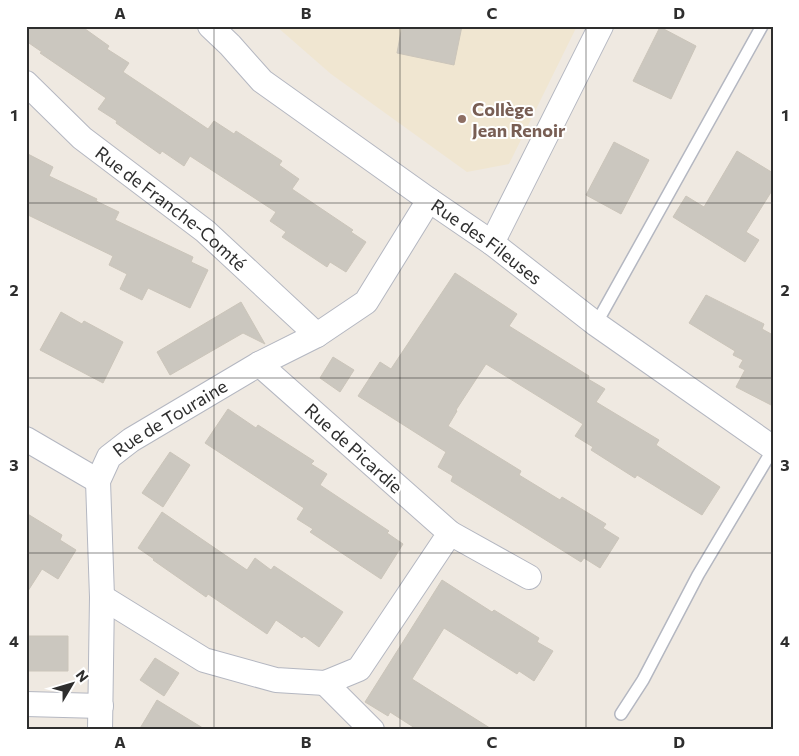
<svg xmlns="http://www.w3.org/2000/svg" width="799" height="756" viewBox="0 0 799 756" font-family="Commissioner,sans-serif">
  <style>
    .education { fill: #f0e6d1 }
    .building { fill: #cbc7bf; stroke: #cbc5ba }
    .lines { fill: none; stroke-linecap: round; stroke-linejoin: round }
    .lane-casing { stroke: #b4b7c1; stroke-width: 14 }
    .street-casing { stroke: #b4b7c1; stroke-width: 26 }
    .lane { stroke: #fff; stroke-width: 11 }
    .street { stroke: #fff; stroke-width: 24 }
    .grid { fill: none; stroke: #2e2e2e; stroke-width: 1; stroke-opacity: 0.55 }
    .education-dot { fill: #8d6e63; stroke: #fff; stroke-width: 2 }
    .labels { text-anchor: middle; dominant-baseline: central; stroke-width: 4; stroke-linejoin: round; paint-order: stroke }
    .education-label { font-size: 18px; font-weight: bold; fill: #785e54; stroke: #fff; text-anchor: start }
    .street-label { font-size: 18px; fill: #2e2e2e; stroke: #fff }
    .neatline { fill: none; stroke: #2e2e2e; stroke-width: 2 }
    .grid-label { font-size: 16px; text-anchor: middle; font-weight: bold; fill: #2e2e2e }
  </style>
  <rect width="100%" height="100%" fill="#efe9e1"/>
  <path class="education" d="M 276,26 L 577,26 L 509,164 L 467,172 L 331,74 Z"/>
  <path class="building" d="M 26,26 L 81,26 L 109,46 L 107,49 L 129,63 L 123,72 L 165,100 L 208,129 L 214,121 L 234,134 L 236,131 L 282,161 L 279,165 L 299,179 L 292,189 L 353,230 L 351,232 L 366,242 L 346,272 L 330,262 L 327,267 L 282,237 L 286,232 L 270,221 L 276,212 L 190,156 L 184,166 L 162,151 L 160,154 L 116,123 L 117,121 L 98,109 L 106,98 L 40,53 L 42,52 L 26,41 Z
    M 402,26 L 462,26 L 454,65 L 397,53 Z
    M 660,27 L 696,46 L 671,99 L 633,81 Z
    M 614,142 L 649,160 L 621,214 L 586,195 Z
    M 737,151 L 773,173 L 773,189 L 746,232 L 759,240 L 745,262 L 673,217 L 686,196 L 704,207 Z
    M 26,153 L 53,167 L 49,176 L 97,199 L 96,201 L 119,212 L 115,220 L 193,257 L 191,262 L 208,270 L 190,308 L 148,288 L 142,300 L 120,289 L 127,274 L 109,265 L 113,256 L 28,215 L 26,219 Z
    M 455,273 L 517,314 L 509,326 L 589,376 L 588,379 L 605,389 L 596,402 L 659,440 L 656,445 L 720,487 L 702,515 L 637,475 L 635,478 L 591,450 L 593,447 L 575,436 L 583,424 L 486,364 L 456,410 L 457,411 L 448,426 L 521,471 L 519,475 L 560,500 L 562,497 L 606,524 L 603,528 L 619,538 L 600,568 L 584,558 L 581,562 L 451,481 L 453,476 L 438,467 L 446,452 L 358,396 L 380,362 L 391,369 Z
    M 706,295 L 764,324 L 762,329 L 773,335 L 773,406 L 736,387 L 745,370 L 739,367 L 743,360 L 733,355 L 735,351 L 689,323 Z
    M 241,302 L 265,344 L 243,333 L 170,375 L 157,352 Z
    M 61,312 L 82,324 L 84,321 L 123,342 L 103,383 L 40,350 Z
    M 333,357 L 354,370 L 340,392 L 320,378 Z
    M 228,409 L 256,428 L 258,425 L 314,461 L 311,464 L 327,474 L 320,485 L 389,531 L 387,533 L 403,544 L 381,579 L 310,532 L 313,529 L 297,519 L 304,508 L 205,443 Z
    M 170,452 L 190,465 L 163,507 L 142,493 Z
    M 162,512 L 247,570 L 255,558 L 271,570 L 274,566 L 343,612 L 319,647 L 304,636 L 302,638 L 276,620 L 267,634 L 208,594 L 206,597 L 153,560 L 154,559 L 138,548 Z
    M 26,513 L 62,535 L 60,540 L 76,550 L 58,579 L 42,569 L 26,594 Z
    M 442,580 L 492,612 L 494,610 L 539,638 L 537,642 L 553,651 L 534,681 L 519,671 L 517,674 L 444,628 L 412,679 L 493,730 L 418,730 L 390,712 L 388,716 L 365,702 Z
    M 26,636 L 68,636 L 68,671 L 26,671 Z
    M 155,658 L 179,673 L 164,696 L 140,680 Z
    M 157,700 L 206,730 L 139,730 Z"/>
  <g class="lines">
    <g class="lane-casing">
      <path id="lane" d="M 596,324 L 762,26
        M 621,714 L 643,680 L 698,575 L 773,449"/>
    </g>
    <g class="street-casing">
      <g id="street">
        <path id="s1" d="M 210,26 L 230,45 L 262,81 L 429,200 L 492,243 L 596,324 L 773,448"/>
        <path id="s2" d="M 26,83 L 82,138 L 205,231 L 317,335"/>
        <path d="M 492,243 L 601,26"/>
        <path d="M 26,439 L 98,481"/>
        <path d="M 450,533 L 529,577"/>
        <path d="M 102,597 L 204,660 L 276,680 L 325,683 L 359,669 L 450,533 L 259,364"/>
        <path d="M 325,683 L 372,730"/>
        <path d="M 26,704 L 101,706"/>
        <path id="s3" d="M 100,730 L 102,597 L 98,481 L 109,457 L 131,440 L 259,364 L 317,335 L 366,302 L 429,200"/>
      </g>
    </g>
    <use href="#lane" class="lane"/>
    <use href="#street" class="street"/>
  </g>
  <path class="grid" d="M 214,26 L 214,730M 400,26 L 400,730M 586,26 L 586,730M 26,203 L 773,203M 26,378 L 773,378M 26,553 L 773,553"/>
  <circle class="education-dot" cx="462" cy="119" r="5"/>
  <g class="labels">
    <g class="education-label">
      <text x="472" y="109">Collège<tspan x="472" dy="21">Jean Renoir</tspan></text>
    </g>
    <g class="street-label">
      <text stroke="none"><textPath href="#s2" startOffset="192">Rue de Franche-Comté</textPath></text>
      <text stroke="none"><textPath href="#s1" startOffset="352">Rue des Fileuses</textPath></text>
      <text stroke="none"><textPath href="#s3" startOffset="348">Rue de Touraine</textPath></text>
      <text transform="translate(354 448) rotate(42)">Rue de Picardie</text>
    </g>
  </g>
  <rect width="799" height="756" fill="none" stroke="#ffffff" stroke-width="55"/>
  <g transform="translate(72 684) rotate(52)" stroke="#ffffff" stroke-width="4" paint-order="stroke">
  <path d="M0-4L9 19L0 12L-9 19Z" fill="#2e2e2e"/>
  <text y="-8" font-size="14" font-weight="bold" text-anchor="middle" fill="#2e2e2e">N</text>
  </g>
  <rect x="28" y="28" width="744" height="700" class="neatline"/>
  <g class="grid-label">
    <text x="120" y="19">A</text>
    <text x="306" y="19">B</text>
    <text x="492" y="19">C</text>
    <text x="679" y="19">D</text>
    <text x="14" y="121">1</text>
    <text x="785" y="121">1</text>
    <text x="14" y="296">2</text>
    <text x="785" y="296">2</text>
    <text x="14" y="471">3</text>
    <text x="785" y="471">3</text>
    <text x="14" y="647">4</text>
    <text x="785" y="647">4</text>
    <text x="120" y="748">A</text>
    <text x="306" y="748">B</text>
    <text x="492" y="748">C</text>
    <text x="679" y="748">D</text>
  </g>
</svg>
